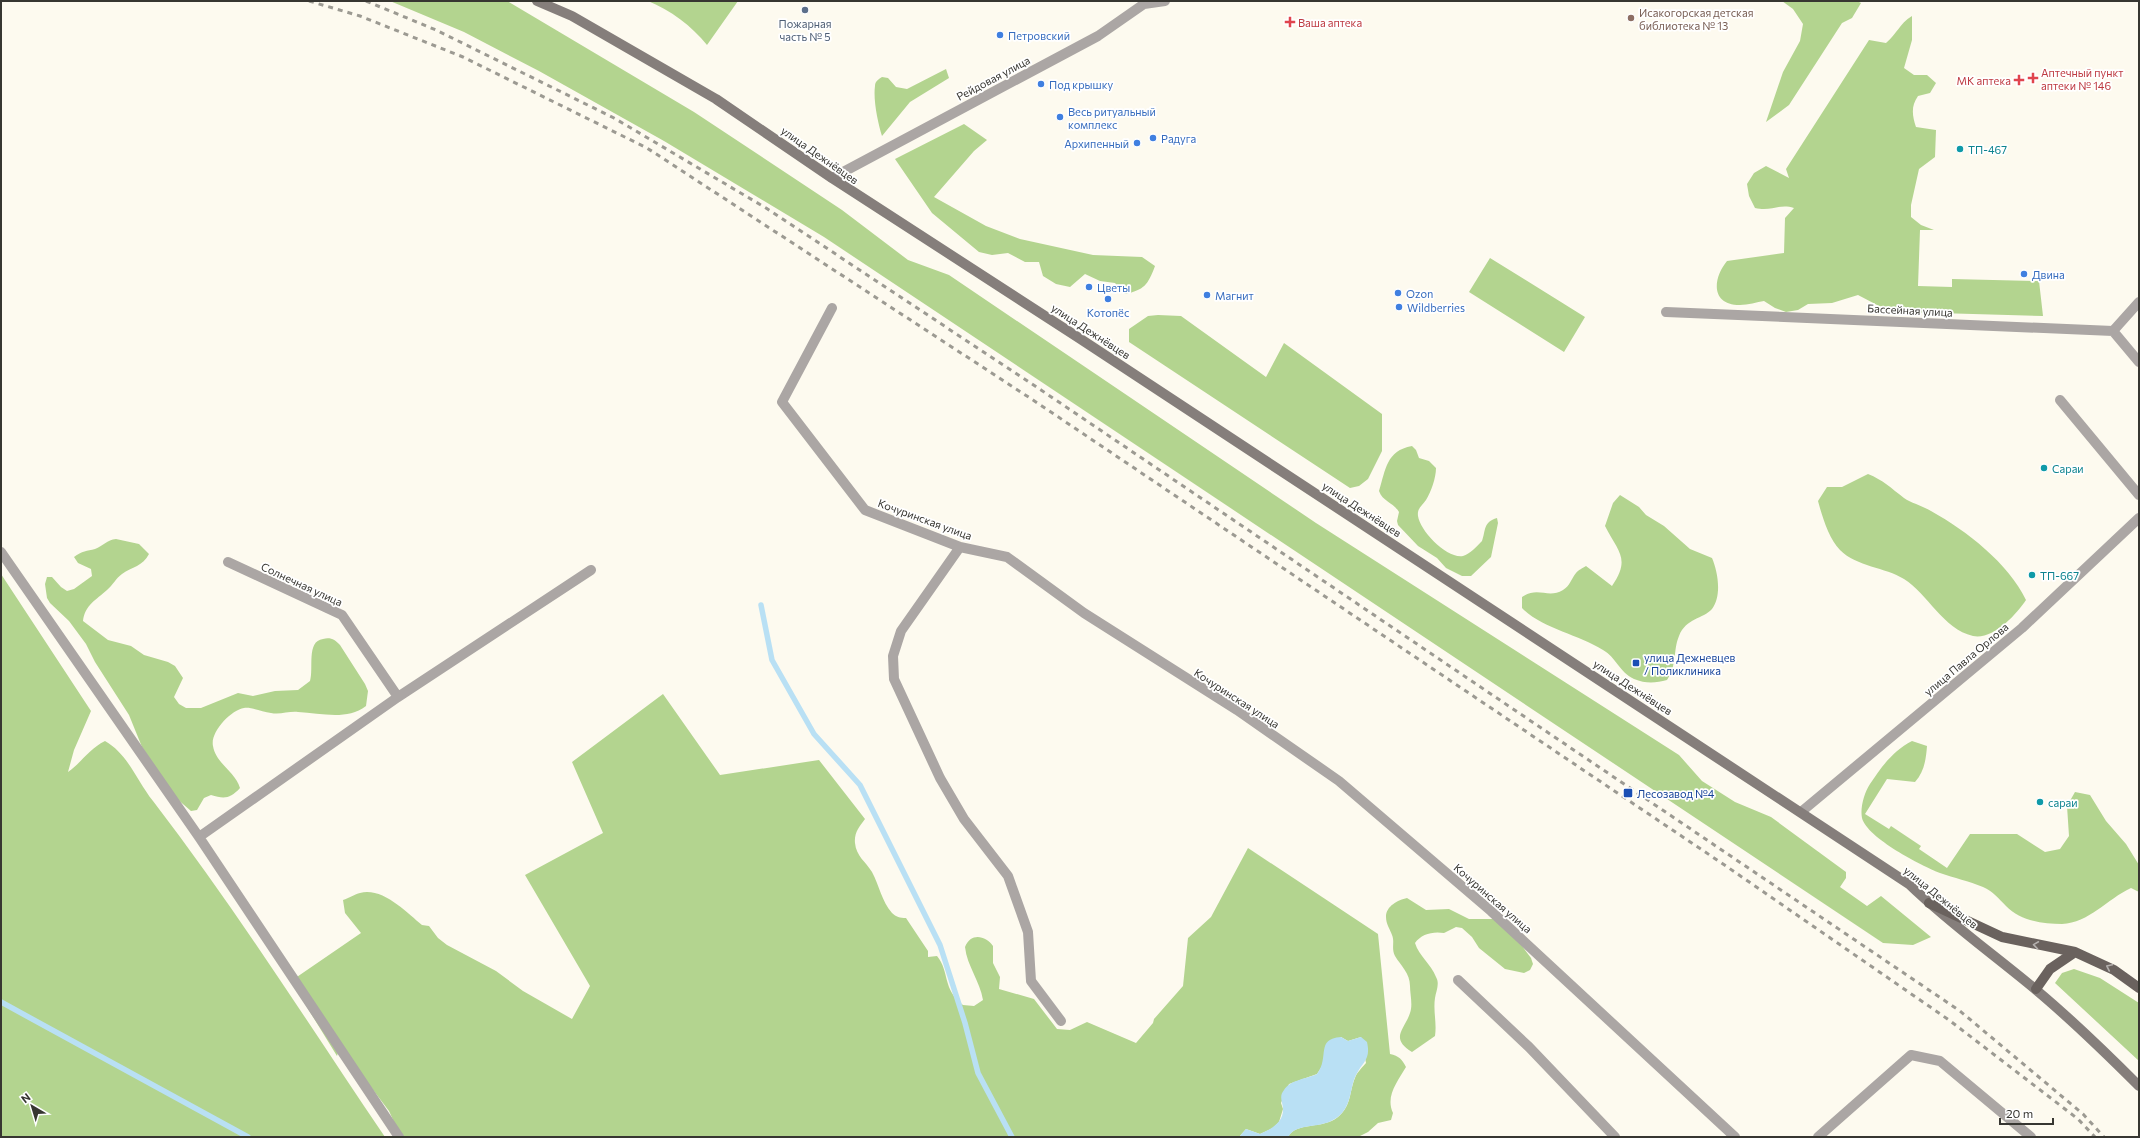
<svg xmlns="http://www.w3.org/2000/svg" width="2140" height="1138" viewBox="0 0 2140 1138" font-family="Commissioner,sans-serif">
  <style>
    .green { fill: #b3d48f }
    .water { fill: #b9e0f4 }
    .lines { fill: none; stroke-linecap: round; stroke-linejoin: round }
    .stream { stroke: #b9e0f4; stroke-width: 5.5 }
    .minor { stroke: #aba6a4; stroke-width: 10 }
    .secondary { stroke: #857e7b; stroke-width: 10 }
    .primary { stroke: #6a625e; stroke-width: 10 }
    .rail { stroke: #9c9a92; stroke-width: 3; stroke-dasharray: 5 5; stroke-linecap: butt }
    .oneway { stroke: #b4b0ae }
    .service-dot { fill: #5c6f8a; stroke: #fff; stroke-width: 1.5 }
    .education-dot { fill: #8d6e63; stroke: #fff; stroke-width: 1.5 }
    .health-dot { fill: #e0444e; stroke: #fff; stroke-width: 1.5 }
    .shop-dot { fill: #3f7fe0; stroke: #fff; stroke-width: 1.5 }
    .culture-dot { fill: #0f9aa8; stroke: #fff; stroke-width: 1.5 }
    .transit-dot { fill: #1a4fb4; stroke: #fff; stroke-width: 1.5 }
    .labels { text-anchor: middle; dominant-baseline: central; stroke-width: 3.5; stroke-linejoin: round; paint-order: stroke }
    .education-label { font-size: 11px; fill: #785e54; stroke: #fff; text-anchor: start }
    .health-label { font-size: 11px; fill: #be3a42; stroke: #fff; text-anchor: start }
    .service-label { font-size: 11px; fill: #4e5e75; stroke: #fff }
    .shop-label { font-size: 11px; fill: #366cbe; stroke: #fff; text-anchor: start }
    .street-label { font-size: 11px; fill: #373631; stroke: #fff }
    .culture-label { font-size: 11px; fill: #0d838f; stroke: #fff; text-anchor: start }
    .transit-label { font-size: 11px; fill: #164399; stroke: #fff; text-anchor: start }
  </style>
  <rect width="100%" height="100%" fill="#fdfaef"/>
  <path class="green" d="M 390,1 L 507,1 L 694,112 L 842,210 L 908,260 L 949,275 L 1316,523 L 1679,755 L 1702,781 L 1735,802 L 1771,817 L 1846,872 L 1846,878 L 1840,887 L 1867,906 L 1881,896 L 1931,937 L 1913,945 L 1883,943 L 824,237 L 664,141 L 539,71 L 464,32 Z
    M 648,1 L 738,1 L 707,45 C 692,26 670,10 648,1 Z
    M 1782,1 L 1857,1 L 1861,3 L 1852,18 L 1842,23 L 1789,105 L 1766,122 L 1783,72 L 1800,41 L 1803,24 L 1793,9 Z
    M 1912,16 L 1912,40 L 1904,68 L 1914,75 L 1927,75 L 1936,83 L 1930,93 L 1918,96 C 1911,106 1912,115 1916,127 L 1936,130 L 1935,157 L 1919,169 L 1911,205 L 1911,217 L 1921,225 L 1934,230 L 1920,230 L 1918,286 L 1952,287 L 1952,279 L 2039,281 L 2043,316 L 1903,312 L 1879,306 L 1858,295 L 1832,303 L 1808,304 L 1798,310 L 1786,312 L 1775,308 L 1764,301 C 1757,302 1748,305 1740,305 C 1710,305 1713,278 1727,261 L 1784,253 L 1785,218 L 1794,208 C 1779,203 1772,212 1755,208 L 1749,196 L 1747,184 L 1754,173 L 1766,166 L 1789,178 L 1786,169 L 1869,40 L 1886,43 C 1897,34 1899,24 1912,16 Z
    M 946,69 L 949,78 L 910,102 L 882,136 C 878,123 873,100 875,86 C 875,81 879,79 882,77 L 888,78 L 896,87 L 907,89 Z
    M 964,124 L 987,140 L 974,151 L 934,197 L 986,226 L 1020,239 L 1093,255 L 1142,257 L 1155,266 C 1148,285 1144,290 1125,294 L 1115,283 L 1100,281 L 1085,274 L 1070,287 L 1056,284 L 1043,276 L 1039,262 L 1025,262 L 1008,253 L 992,255 L 979,252 L 932,213 L 895,159 Z
    M 1490,258 L 1585,317 L 1564,352 L 1469,292 Z
    M 1158,315 L 1181,316 L 1266,377 L 1284,343 L 1382,414 L 1382,451 L 1368,479 L 1359,486 L 1350,488 L 1129,342 L 1129,329 L 1148,316 Z
    M 1412,446 L 1416,450 L 1419,458 L 1429,461 L 1436,468 C 1436,478 1431,492 1426,500 C 1422,506 1417,508 1418,516 C 1420,531 1447,559 1463,556 C 1470,554 1477,546 1482,541 C 1486,530 1483,522 1497,518 L 1498,523 L 1491,557 L 1471,576 L 1462,576 L 1446,568 L 1437,558 L 1418,546 L 1398,525 L 1397,521 L 1399,512 C 1393,502 1383,502 1379,491 C 1386,469 1386,451 1412,446 Z
    M 1868,474 C 1883,480 1891,488 1904,498 C 1911,503 1923,506 1931,511 C 1967,531 2008,563 2026,600 C 2016,615 1993,640 1973,636 C 1943,629 1928,594 1904,579 C 1885,567 1857,567 1840,550 C 1829,539 1822,516 1818,501 L 1827,487 L 1842,487 Z
    M 1620,495 L 1639,507 L 1646,515 L 1664,526 L 1690,549 L 1712,558 C 1718,572 1722,596 1712,609 C 1703,619 1686,618 1679,636 C 1673,650 1677,666 1667,680 C 1656,683 1646,684 1634,679 C 1619,672 1616,657 1603,650 C 1578,634 1543,629 1522,608 L 1522,597 C 1538,586 1548,599 1563,590 C 1570,586 1571,579 1576,573 C 1578,570 1583,568 1586,566 L 1612,586 C 1631,558 1618,552 1605,526 L 1613,503 Z
    M 116,539 L 139,544 L 149,554 C 143,566 132,567 122,574 C 116,578 113,585 107,590 C 96,600 85,605 83,621 L 108,640 L 131,646 L 144,655 L 168,662 L 175,666 L 183,678 L 174,697 L 179,704 L 186,708 L 201,708 L 238,693 L 253,696 L 275,691 L 298,690 L 310,681 C 314,669 306,641 323,639 C 331,637 335,640 340,645 L 365,684 L 368,691 L 366,706 C 346,721 321,713 298,712 C 289,711 280,715 271,713 C 262,712 252,707 244,708 C 231,710 210,732 213,746 C 216,764 235,771 240,788 C 230,799 224,799 211,795 L 204,798 L 197,810 L 191,811 L 176,798 L 142,747 L 129,715 L 95,662 L 86,644 L 69,621 L 50,603 L 47,598 L 45,584 L 47,577 L 52,577 L 61,587 L 67,591 L 74,589 L 92,576 L 91,569 L 78,563 L 74,557 C 82,551 87,551 95,549 C 103,546 107,540 116,539 Z
    M 1,574 L 91,711 L 74,750 L 68,772 C 81,763 89,749 105,741 C 128,754 137,781 153,801 C 236,909 309,1025 385,1137 L 1,1137 Z
    M 663,694 L 720,775 L 819,760 L 865,819 C 859,827 854,833 855,843 C 856,856 866,862 872,872 C 879,885 882,902 892,913 C 896,917 900,918 906,918 L 928,951 L 928,957 L 937,956 C 950,972 942,989 963,1005 L 974,1006 L 983,1000 C 980,981 967,966 965,947 C 971,932 986,936 993,946 L 993,963 L 1000,977 L 999,989 L 1034,999 L 1057,1029 L 1070,1030 L 1087,1022 L 1136,1043 L 1153,1023 L 1154,1019 L 1183,986 L 1188,938 L 1211,917 L 1248,848 L 1378,934 L 1390,1054 C 1399,1056 1402,1059 1406,1067 C 1398,1081 1385,1096 1393,1113 L 1391,1120 L 1378,1123 L 1368,1132 L 1358,1137 L 1288,1137 C 1297,1121 1322,1130 1338,1117 C 1352,1105 1349,1092 1355,1078 C 1357,1072 1362,1068 1366,1063 L 1361,1037 L 1348,1041 L 1341,1037 L 1317,1074 L 1289,1084 L 1281,1103 L 1283,1109 L 1279,1122 L 1273,1128 L 1260,1134 L 1246,1129 L 1239,1137 L 401,1137 L 389,1111 L 340,1046 L 337,1056 L 291,981 L 361,933 L 345,913 L 343,900 C 349,898 355,894 360,893 C 383,887 407,913 422,925 L 429,926 L 438,938 L 447,945 L 496,971 L 523,991 L 572,1019 L 590,986 L 525,875 L 603,833 L 572,762 Z
    M 1912,741 L 1927,746 C 1926,760 1924,772 1915,782 L 1887,779 L 1865,814 L 1889,829 L 1891,826 L 1921,846 L 1919,849 L 1947,868 L 1970,834 L 2017,834 L 2045,852 L 2060,849 L 2069,836 L 2067,806 L 2075,792 L 2090,795 L 2106,821 L 2126,844 L 2139,865 L 2139,892 L 2131,888 C 2107,899 2089,923 2062,924 C 2043,924 2020,921 2006,906 C 1999,899 1993,891 1983,887 C 1969,881 1954,878 1940,873 C 1922,866 1867,838 1862,818 C 1860,808 1864,793 1870,784 C 1882,766 1893,751 1912,741 Z
    M 1407,898 L 1426,910 L 1449,909 L 1469,919 L 1493,919 L 1513,934 L 1531,958 L 1533,964 L 1530,970 L 1524,973 L 1505,969 L 1479,948 L 1472,937 L 1462,928 L 1456,927 L 1444,933 C 1433,931 1421,934 1415,943 C 1419,956 1431,964 1436,977 C 1440,984 1436,991 1435,998 C 1433,1011 1437,1023 1435,1036 L 1412,1052 C 1389,1038 1405,1029 1410,1013 C 1413,1005 1410,994 1410,986 C 1410,973 1401,966 1395,956 C 1391,948 1395,942 1392,935 C 1390,929 1386,924 1386,917 C 1386,906 1398,900 1407,898 Z
    M 2074,969 L 2100,978 L 2139,1003 L 2139,1061 L 2055,983 L 2062,973 Z"/>
  <path class="water" d="M 1341,1037 L 1348,1041 L 1361,1037 L 1367,1042 C 1371,1060 1363,1061 1356,1075 C 1350,1087 1352,1101 1342,1113 C 1325,1132 1298,1120 1288,1137 L 1239,1137 L 1246,1129 L 1260,1134 C 1272,1129 1284,1122 1283,1108 C 1282,1101 1279,1096 1284,1090 C 1290,1080 1306,1079 1317,1074 C 1330,1057 1315,1039 1341,1037 Z"/>
  <g class="lines">
    <path class="stream" d="M 761,605 L 772,660 L 814,734 L 860,785 L 940,945 L 965,1023 L 978,1073 L 1012,1137
      M 1,1002 L 248,1137"/>
    <path class="minor" d="M 832,178 L 1098,36 L 1144,4 L 1165,1
      M 832,308 L 782,402 L 865,510 L 960,547 L 1007,557 L 1084,613 L 1237,710 L 1339,781 L 1491,911 L 1735,1137
      M 1666,312 L 2113,331 L 2139,302
      M 2113,331 L 2139,362
      M 2060,400 L 2139,495
      M 960,547 L 901,631 L 893,656 L 894,679 L 940,778 L 964,819 L 1008,876 L 1028,932 L 1031,981 L 1061,1021
      M 1,552 L 199,837 L 399,1137
      M 228,562 L 342,615 L 398,697
      M 1801,812 L 2022,628 L 2139,518
      M 199,837 L 398,697 L 591,570
      M 1458,980 L 1529,1047 L 1615,1137
      M 1818,1137 L 1911,1055 L 1940,1061 L 2031,1137"/>
    <path class="secondary" d="M 537,1 L 572,16 L 716,99 L 832,178 L 1079,338 L 1909,884 C 1948,922 1993,954 2035,989 C 2071,1019 2105,1052 2139,1086"/>
    <path class="primary" d="M 1929,903 L 2002,937 L 2075,952 L 2114,970 L 2139,988
      M 2036,989 L 2050,969 L 2075,952"/>
    <path class="rail" d="M 309,1 L 360,16 L 463,57 L 647,148 L 1033,400 L 1726,866 L 1949,1020 L 2078,1119 L 2095,1137
      M 366,1 L 436,30 L 614,118 L 766,208 L 1041,390 L 1960,1011 L 2083,1114 L 2104,1137"/>
  </g>
  <defs><path id="oneway-chevron" d="M-2-3.5L2.5 0L-2 3.5" fill="none" stroke-width="1.6" stroke-linecap="round" stroke-linejoin="round"/></defs>
  <g class="oneway">
    <use href="#oneway-chevron" transform="translate(2036 945) rotate(-172)"/>
    <use href="#oneway-chevron" transform="translate(2109 967) rotate(-155)"/>
  </g>
  <circle class="service-dot" cx="805" cy="10" r="4"/>
  <circle class="education-dot" cx="1631" cy="18" r="4"/>
  <g class="health-dot">
    <path d="M1288 16h4v4h4v4h-4v4h-4v-4h-4v-4h4z"/>
    <path d="M2031 72h4v4h4v4h-4v4h-4v-4h-4v-4h4z"/>
    <path d="M2017 74h4v4h4v4h-4v4h-4v-4h-4v-4h4z"/>
  </g>
  <g class="shop-dot">
    <circle cx="1000" cy="35" r="4"/>
    <circle cx="1041" cy="84" r="4"/>
    <circle cx="1060" cy="117" r="4"/>
    <circle cx="1153" cy="138" r="4"/>
    <circle cx="1137" cy="143" r="4"/>
    <circle cx="2024" cy="274" r="4"/>
    <circle cx="1089" cy="287" r="4"/>
    <circle cx="1398" cy="293" r="4"/>
    <circle cx="1207" cy="295" r="4"/>
    <circle cx="1108" cy="299" r="4"/>
    <circle cx="1399" cy="307" r="4"/>
  </g>
  <g class="culture-dot">
    <circle cx="1960" cy="149" r="4"/>
    <circle cx="2044" cy="468" r="4"/>
    <circle cx="2032" cy="575" r="4"/>
    <circle cx="2040" cy="802" r="4"/>
  </g>
  <g class="transit-dot">
    <rect x="1632" y="659" width="8" height="8" rx="2"/>
    <rect x="1623" y="788" width="10" height="10" rx="2"/>
  </g>
  <g class="labels">
    <g class="education-label">
      <text x="1639" y="12">Исакогорская детская<tspan x="1639" dy="13">библиотека № 13</tspan></text>
    </g>
    <g class="health-label">
      <text x="1298" y="22">Ваша аптека</text>
      <text x="2041" y="72">Аптечный пункт<tspan x="2041" dy="13">аптеки № 146</tspan></text>
      <text x="2011" y="80" text-anchor="end">МК аптека</text>
    </g>
    <g class="service-label">
      <text x="805" y="23">Пожарная<tspan x="805" dy="13">часть № 5</tspan></text>
    </g>
    <g class="shop-label">
      <text x="1008" y="35">Петровский</text>
      <text x="1049" y="84">Под крышку</text>
      <text x="1068" y="111">Весь ритуальный<tspan x="1068" dy="13">комплекс</tspan></text>
      <text x="1161" y="138">Радуга</text>
      <text x="1129" y="143" text-anchor="end">Архипенный</text>
      <text x="2032" y="274">Двина</text>
      <text x="1097" y="287">Цветы</text>
      <text x="1406" y="293">Ozon</text>
      <text x="1215" y="295">Магнит</text>
      <text x="1407" y="307">Wildberries</text>
      <text x="1108" y="312" text-anchor="middle">Котопёс</text>
    </g>
    <g class="street-label">
      <text transform="translate(993 78) rotate(-28)">Рейдовая улица</text>
      <text transform="translate(820 155) rotate(35)">улица Дежнёвцев</text>
      <text transform="translate(1910 310) rotate(3)">Бассейная улица</text>
      <text transform="translate(1091 331) rotate(33)">улица Дежнёвцев</text>
      <text transform="translate(1362 509) rotate(33)">улица Дежнёвцев</text>
      <text transform="translate(925 519) rotate(20)">Кочуринская улица</text>
      <text transform="translate(302 584) rotate(25)">Солнечная улица</text>
      <text transform="translate(1966 659) rotate(-40)">улица Павла Орлова</text>
      <text transform="translate(1633 687) rotate(33)">улица Дежнёвцев</text>
      <text transform="translate(1237 698) rotate(33)">Кочуринская улица</text>
      <text transform="translate(1941 897) rotate(39)">улица Дежнёвцев</text>
      <text transform="translate(1493 898) rotate(41)">Кочуринская улица</text>
    </g>
    <g class="culture-label">
      <text x="1968" y="149">ТП-467</text>
      <text x="2052" y="468">Сараи</text>
      <text x="2040" y="575">ТП-667</text>
      <text x="2048" y="802">сараи</text>
    </g>
    <g class="transit-label">
      <text x="1644" y="657">улица Дежневцев<tspan x="1644" dy="13">/ Поликлиника</tspan></text>
      <text x="1637" y="793">Лесозавод №4</text>
    </g>
  </g>
  <rect width="2140" height="1138" fill="none" stroke="#373631" stroke-width="4"/>
  <g transform="translate(32 1106) rotate(322)" stroke="#ffffff" stroke-width="3" paint-order="stroke">
  <path d="M0-3L7 15L0 10L-7 15Z" fill="#373631"/>
  <text y="-6" font-size="11" font-weight="bold" text-anchor="middle" fill="#373631">N</text>
  </g>
  <path d="M2000 1118v6h53v-6" fill="none" stroke="#373631" stroke-width="2"/>
  <text x="2006" y="1118" font-size="12" fill="#373631" stroke="#ffffff" stroke-width="3" paint-order="stroke">20 m</text>
</svg>
